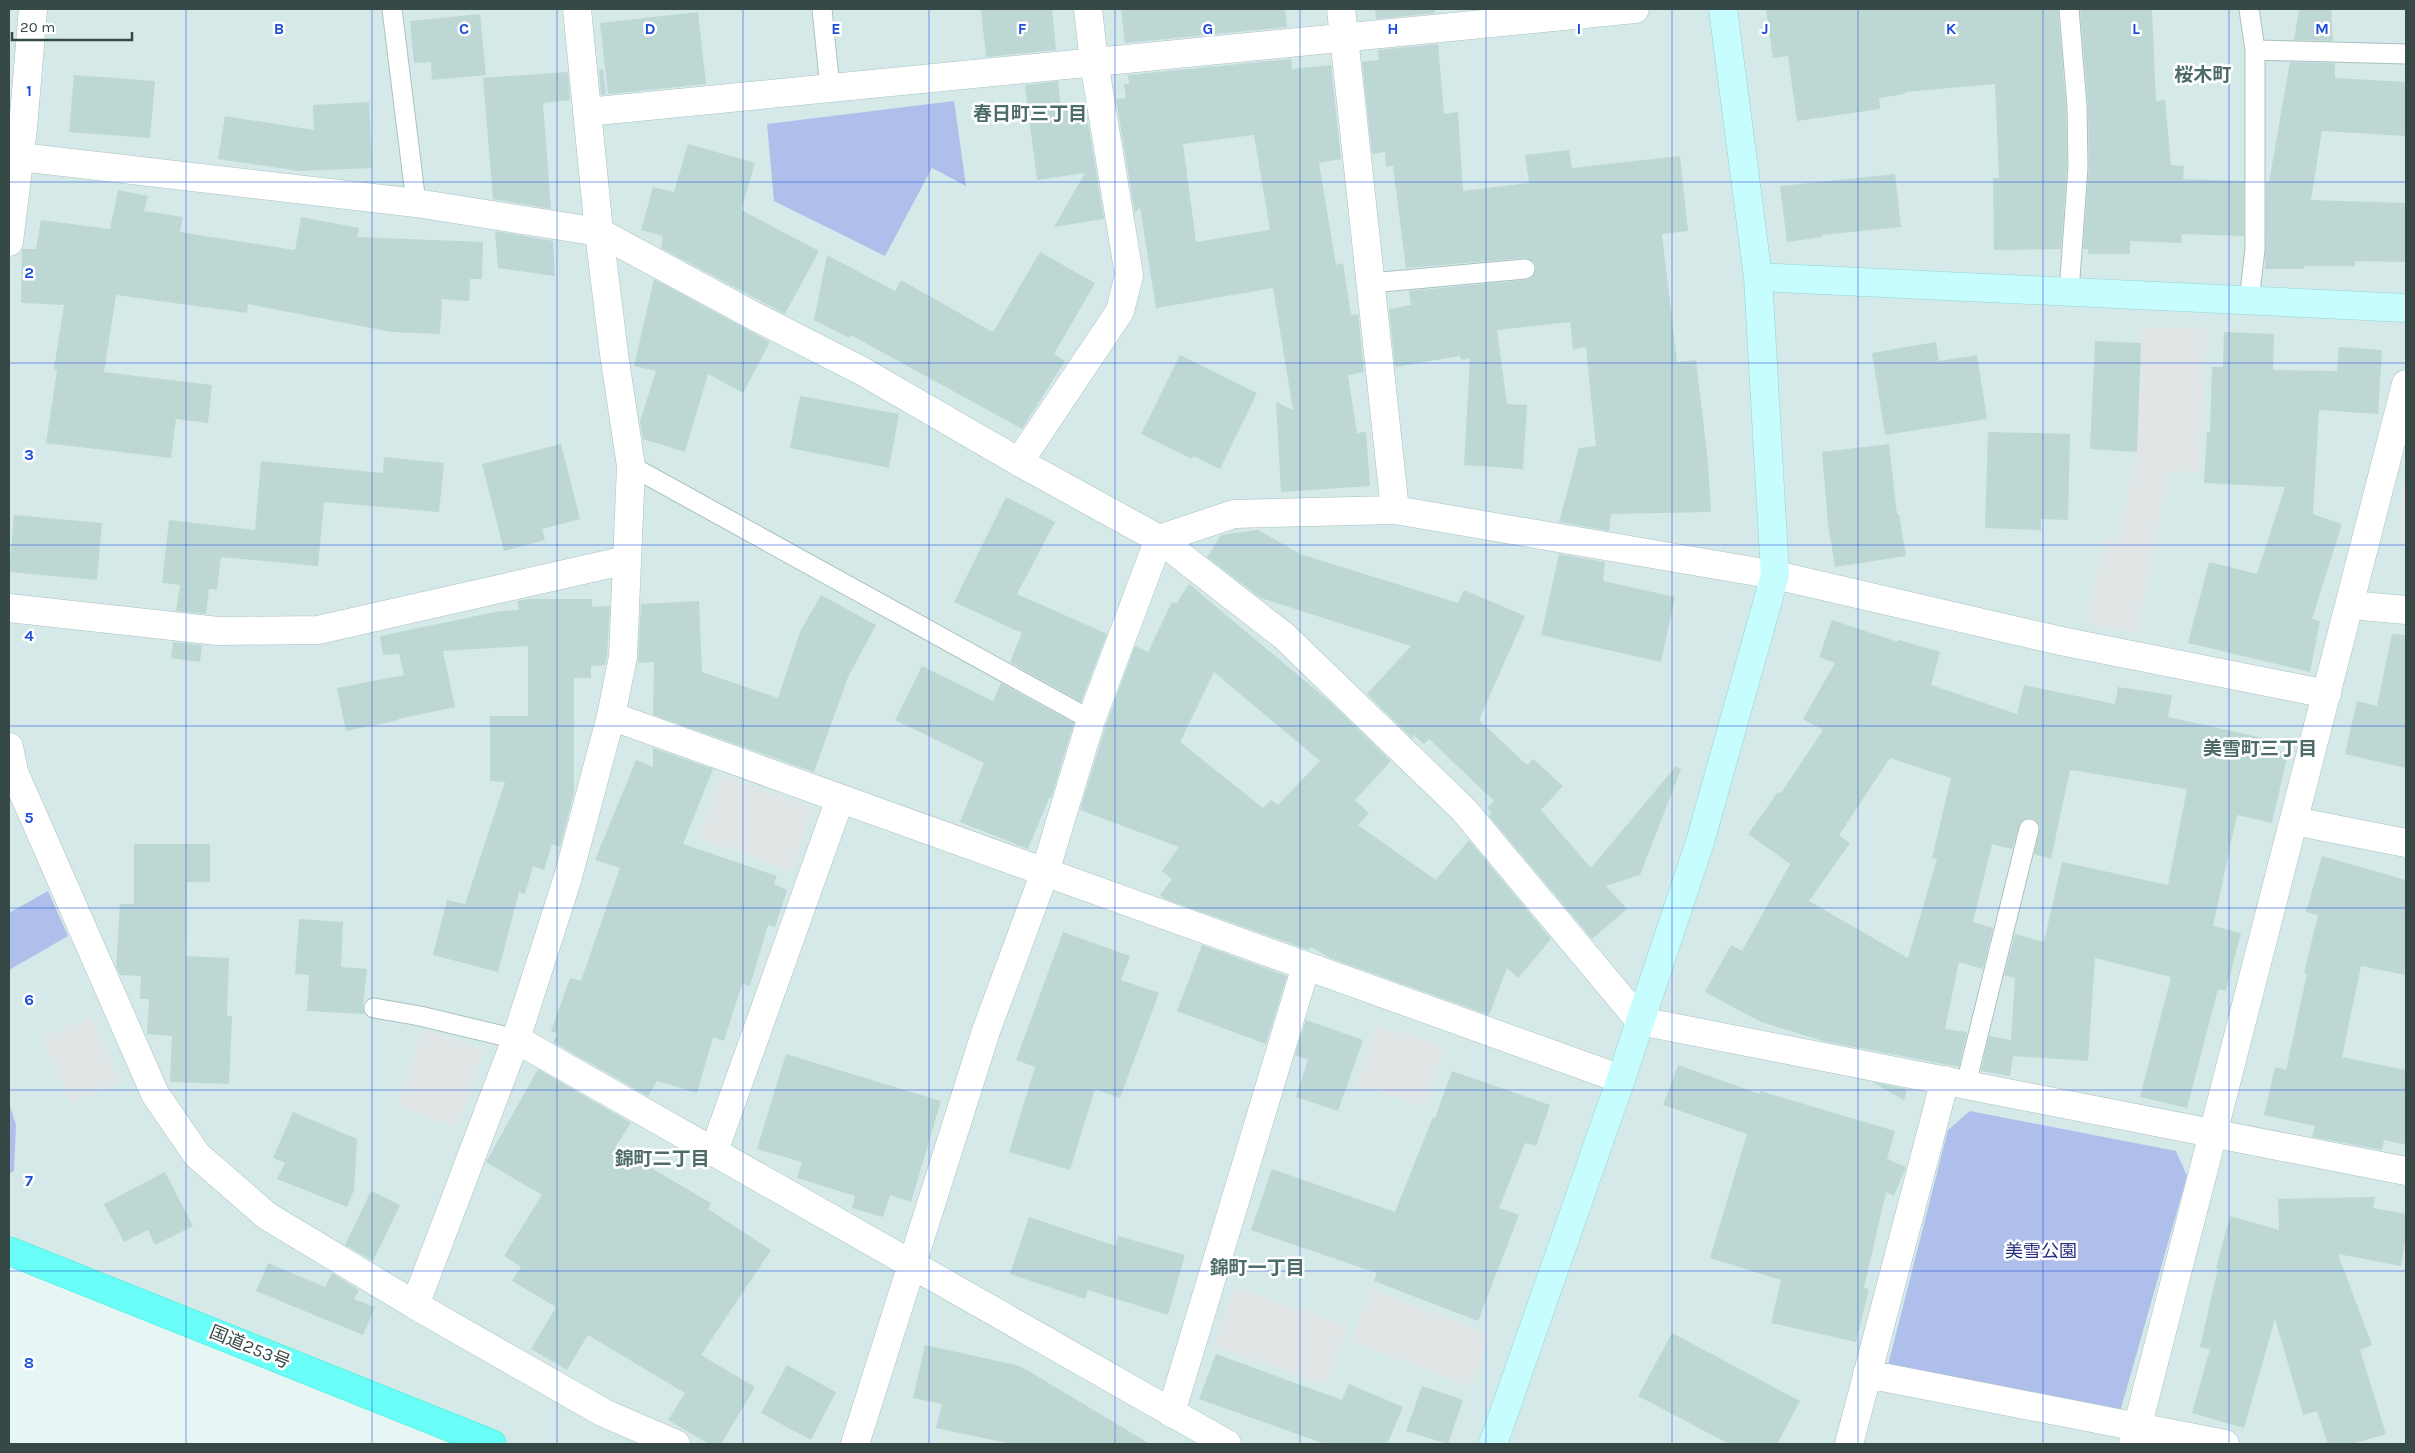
<svg xmlns="http://www.w3.org/2000/svg" width="2415" height="1453" viewBox="0 0 2415 1453" font-family="Karla,'Noto Sans JP',sans-serif">
  <style>
    .residential { fill: #d6e9e9 }
    .green { fill: #afbfeb }
    .parking { fill: #e0e6e5 }
    .building { fill: #bdd7d4; fill-rule: evenodd }
    .lines { fill: none; stroke-linecap: round; stroke-linejoin: round }
    .lane-casing { stroke: #aac1c0; stroke-width: 21 }
    .street-casing { stroke: #aac1c0; stroke-width: 29 }
    .secondary-casing { stroke: #94d3d3; stroke-width: 29 }
    .highway-casing { stroke: #31e6d7; stroke-width: 29 }
    .lane { stroke: #fff; stroke-width: 19 }
    .street { stroke: #fff; stroke-width: 28 }
    .secondary { stroke: #c8fdff; stroke-width: 28 }
    .highway { stroke: #69fff8; stroke-width: 28 }
    .grid { fill: none; stroke: #1d4ed8; stroke-width: 1; stroke-opacity: 0.55 }
    .labels { text-anchor: middle; dominant-baseline: central; stroke-width: 5; stroke-linejoin: round; paint-order: stroke }
    .park-label { font-size: 18px; fill: #262e7f; stroke: #fff }
    .street-label { font-size: 18px; fill: #364947; stroke: #fff }
    .neighbourhood-label { font-size: 19px; font-weight: bold; fill: #4d6c69; stroke: #fff }
    .grid-label { font-size: 16px; text-anchor: middle; font-weight: bold; fill: #1d4ed8; stroke: #fff; stroke-width: 5; stroke-linejoin: round; paint-order: stroke }
  </style>
  <rect width="100%" height="100%" fill="#e8f5f5"/>
  <path class="residential" d="M 9,9 L 2406,9 L 2406,1444 L 492,1444 L 9,1251 Z"/>
  <path class="green" d="M 954,101 L 966,186 L 932,168 L 885,256 L 774,201 L 767,124 Z
    M 48,891 L 68,936 L 9,970 L 9,913 Z
    M 9,1103 L 16,1125 L 14,1171 L 9,1174 Z
    M 1970,1111 L 2176,1151 L 2187,1176 L 2120,1412 L 1888,1365 L 1948,1130 Z"/>
  <path class="parking" d="M 2142,327 L 2207,329 L 2200,471 L 2169,472 L 2137,634 L 2085,623 L 2105,538 L 2117,540 L 2137,453 Z
    M 2402,482 L 2406,482 L 2406,546 L 2398,546 Z
    M 721,775 L 814,808 L 791,871 L 699,838 Z
    M 91,1016 L 120,1081 L 71,1104 L 42,1038 Z
    M 1375,1025 L 1444,1046 L 1425,1106 L 1357,1085 Z
    M 423,1029 L 484,1050 L 457,1127 L 396,1106 Z
    M 1234,1287 L 1348,1326 L 1327,1385 L 1214,1346 Z
    M 1371,1289 L 1490,1335 L 1471,1386 L 1351,1341 Z"/>
  <path class="building" d="M 981,9 L 1052,9 L 1056,50 L 986,57 Z
    M 1121,9 L 1285,9 L 1287,27 L 1125,43 Z
    M 1375,9 L 1435,9 L 1435,13 L 1376,19 Z
    M 1766,9 L 2058,9 L 2066,107 L 2067,167 L 2061,249 L 1994,250 L 1993,178 L 1999,178 L 1995,84 L 1905,92 L 1905,94 L 1879,98 L 1880,109 L 1797,121 L 1788,56 L 1773,58 Z
    M 2080,9 L 2152,9 L 2156,101 L 2165,100 L 2171,165 L 2184,166 L 2183,179 L 2244,181 L 2244,236 L 2182,234 L 2181,243 L 2130,241 L 2130,254 L 2088,254 L 2088,249 L 2083,249 L 2089,167 L 2088,105 Z
    M 2299,9 L 2331,9 L 2333,41 L 2294,40 Z
    M 698,12 L 706,84 L 608,94 L 600,23 Z
    M 480,14 L 486,75 L 432,80 L 431,62 L 414,63 L 410,21 Z
    M 1438,44 L 1444,114 L 1458,112 L 1463,191 L 1529,183 L 1525,155 L 1569,150 L 1572,168 L 1680,156 L 1688,231 L 1662,234 L 1677,362 L 1696,360 L 1708,463 L 1711,512 L 1611,514 L 1609,531 L 1559,522 L 1579,448 L 1596,446 L 1586,347 L 1573,349 L 1570,322 L 1497,330 L 1507,404 L 1527,405 L 1523,469 L 1464,465 L 1470,358 L 1461,360 L 1460,356 L 1395,367 L 1389,309 L 1411,305 L 1409,291 L 1526,280 L 1532,278 L 1536,268 L 1534,262 L 1524,258 L 1406,268 L 1393,166 L 1386,167 L 1385,152 L 1372,154 L 1362,62 L 1379,60 L 1378,50 Z
    M 1291,59 L 1292,69 L 1331,65 L 1341,159 L 1319,163 L 1336,265 L 1343,263 L 1351,315 L 1358,314 L 1364,372 L 1348,375 L 1357,433 L 1366,432 L 1370,486 L 1281,492 L 1276,402 L 1293,410 L 1273,288 L 1156,308 L 1140,207 L 1135,214 L 1116,99 L 1126,98 L 1124,84 L 1129,84 L 1128,75 ZM 1254,135 L 1270,230 L 1196,242 L 1183,144 Z
    M 2290,62 L 2335,63 L 2335,78 L 2406,82 L 2406,136 L 2322,131 L 2311,200 L 2406,203 L 2406,262 L 2355,261 L 2355,266 L 2304,266 L 2304,269 L 2265,269 L 2266,182 L 2269,182 Z
    M 603,69 L 606,94 L 601,95 L 599,70 Z
    M 568,72 L 570,100 L 543,103 L 551,209 L 493,199 L 483,78 Z
    M 74,75 L 155,81 L 150,138 L 69,132 Z
    M 1058,81 L 1061,107 L 1085,104 L 1104,219 L 1054,227 L 1085,173 L 1037,180 L 1025,85 Z
    M 369,102 L 372,168 L 299,171 L 218,159 L 225,116 L 314,130 L 313,105 Z
    M 688,144 L 755,163 L 741,210 L 819,251 L 785,314 L 661,248 L 663,236 L 641,230 L 653,187 L 674,192 Z
    M 1895,174 L 1901,227 L 1822,235 L 1822,237 L 1787,242 L 1780,186 Z
    M 118,190 L 148,196 L 144,211 L 183,217 L 180,232 L 295,250 L 301,217 L 359,228 L 357,237 L 483,242 L 482,279 L 470,279 L 469,301 L 442,299 L 440,334 L 392,332 L 248,304 L 247,313 L 116,295 L 104,372 L 212,385 L 208,423 L 176,419 L 171,458 L 46,443 L 57,370 L 54,369 L 64,305 L 21,303 L 22,249 L 36,249 L 41,220 L 110,229 Z
    M 495,231 L 553,241 L 555,276 L 498,268 Z
    M 1040,252 L 1095,283 L 1054,354 L 1065,361 L 1022,429 L 851,335 L 849,338 L 814,320 L 827,255 L 895,291 L 901,280 L 993,332 Z
    M 654,279 L 770,342 L 743,393 L 708,374 L 685,452 L 643,439 L 640,421 L 656,371 L 634,366 Z
    M 2224,332 L 2274,334 L 2273,370 L 2337,371 L 2339,347 L 2382,350 L 2378,414 L 2319,410 L 2313,514 L 2342,524 L 2312,619 L 2320,621 L 2310,672 L 2188,643 L 2209,562 L 2257,574 L 2285,487 L 2204,483 L 2207,432 L 2210,432 L 2212,367 L 2223,367 Z
    M 2095,341 L 2141,343 L 2137,452 L 2090,449 Z
    M 1936,342 L 1939,361 L 1977,355 L 1987,419 L 1885,435 L 1872,353 Z
    M 1180,355 L 1257,393 L 1220,469 L 1193,456 L 1192,459 L 1141,434 Z
    M 800,396 L 899,414 L 889,468 L 790,448 Z
    M 1988,432 L 2070,434 L 2068,520 L 2041,519 L 2041,530 L 1985,528 Z
    M 561,444 L 580,519 L 542,529 L 545,540 L 504,551 L 482,464 Z
    M 1889,444 L 1897,514 L 1899,514 L 1906,556 L 1835,567 L 1828,524 L 1822,452 Z
    M 384,457 L 444,463 L 439,512 L 324,502 L 318,566 L 221,557 L 217,590 L 209,589 L 206,614 L 176,611 L 180,585 L 162,583 L 169,520 L 255,530 L 261,461 L 383,473 Z
    M 1006,497 L 1055,522 L 1017,594 L 1107,634 L 1081,702 L 1010,662 L 1022,633 L 954,602 Z
    M 14,515 L 102,523 L 97,580 L 9,572 Z
    M 1258,530 L 1300,554 L 1458,603 L 1464,590 L 1525,616 L 1479,720 L 1527,765 L 1533,759 L 1563,786 L 1541,810 L 1591,868 L 1676,766 L 1681,769 L 1640,875 L 1606,886 L 1627,909 L 1592,939 L 1489,816 L 1492,813 L 1487,808 L 1494,801 L 1429,739 L 1424,744 L 1414,735 L 1412,738 L 1367,694 L 1411,646 L 1261,598 L 1207,557 L 1221,535 Z
    M 1559,554 L 1605,562 L 1603,581 L 1675,597 L 1661,662 L 1541,635 Z
    M 1189,584 L 1330,702 L 1391,761 L 1355,800 L 1369,813 L 1358,825 L 1436,880 L 1469,840 L 1551,939 L 1518,978 L 1507,968 L 1489,1015 L 1330,958 L 1311,947 L 1309,950 L 1165,899 L 1160,895 L 1172,879 L 1162,871 L 1179,847 L 1080,810 L 1106,725 L 1135,646 L 1148,652 L 1172,602 L 1176,604 ZM 1214,672 L 1320,761 L 1278,805 L 1271,800 L 1263,808 L 1180,742 Z
    M 821,595 L 876,625 L 848,677 L 814,772 L 653,715 L 654,662 L 638,663 L 641,604 L 699,601 L 702,672 L 778,698 L 800,632 Z
    M 528,599 L 592,599 L 592,607 L 610,606 L 607,655 L 605,665 L 591,666 L 591,678 L 574,678 L 574,793 L 560,847 L 552,844 L 544,870 L 533,866 L 525,894 L 519,892 L 498,972 L 433,955 L 447,900 L 465,904 L 505,782 L 490,781 L 490,716 L 528,716 L 528,646 L 443,651 L 455,707 L 398,719 L 399,720 L 346,731 L 337,688 L 404,675 L 399,654 L 383,655 L 380,636 L 500,611 L 519,610 L 517,601 Z
    M 1832,620 L 1898,642 L 1899,640 L 1940,652 L 1931,685 L 2017,714 L 2024,685 L 2115,704 L 2118,687 L 2172,695 L 2168,717 L 2268,739 L 2265,748 L 2288,753 L 2272,823 L 2237,815 L 2213,926 L 2241,933 L 2226,991 L 2218,989 L 2187,1108 L 2140,1097 L 2171,977 L 2095,958 L 2088,1061 L 2013,1056 L 2010,1076 L 1981,1071 L 1989,1036 L 2011,1040 L 2015,978 L 2004,975 L 2015,934 L 2044,942 L 2062,862 L 2168,885 L 2187,789 L 2070,770 L 2051,859 L 2034,854 L 2040,826 L 2036,821 L 2031,818 L 2021,822 L 2012,849 L 1992,844 L 1973,922 L 1993,928 L 1983,969 L 1959,962 L 1945,1029 L 1967,1032 L 1959,1067 L 1823,1041 L 1761,1022 L 1705,992 L 1731,945 L 1742,951 L 1790,864 L 1748,834 L 1778,792 L 1781,793 L 1823,730 L 1803,719 L 1835,663 L 1819,657 ZM 1890,758 L 1951,778 L 1932,858 L 1937,859 L 1908,958 L 1809,901 L 1850,843 L 1839,835 Z
    M 2392,634 L 2406,635 L 2406,768 L 2345,754 L 2357,701 L 2377,706 Z
    M 173,642 L 202,645 L 200,662 L 171,658 Z
    M 922,666 L 993,701 L 1001,683 L 1074,723 L 1051,798 L 1049,798 L 1028,849 L 960,822 L 984,763 L 895,720 Z
    M 653,748 L 713,769 L 683,844 L 777,876 L 774,884 L 787,890 L 775,927 L 768,925 L 750,986 L 742,984 L 724,1041 L 713,1037 L 697,1093 L 657,1081 L 648,1096 L 553,1042 L 558,1034 L 551,1031 L 570,978 L 581,981 L 620,868 L 595,860 L 636,760 L 653,767 Z
    M 134,844 L 210,844 L 210,882 L 187,882 L 186,956 L 229,958 L 227,1016 L 232,1016 L 229,1084 L 170,1082 L 172,1036 L 147,1034 L 149,999 L 140,999 L 141,976 L 120,975 L 116,966 L 120,904 L 134,904 Z
    M 2322,856 L 2406,880 L 2406,975 L 2361,966 L 2342,1057 L 2406,1070 L 2406,1145 L 2384,1140 L 2382,1150 L 2312,1137 L 2315,1126 L 2264,1115 L 2275,1067 L 2286,1070 L 2307,974 L 2304,973 L 2318,915 L 2306,912 Z
    M 299,919 L 343,922 L 341,967 L 367,969 L 363,1007 L 364,1014 L 307,1011 L 309,975 L 295,974 Z
    M 1063,932 L 1130,956 L 1121,980 L 1159,993 L 1120,1098 L 1095,1089 L 1070,1170 L 1009,1152 L 1035,1067 L 1016,1060 Z
    M 1202,945 L 1287,976 L 1266,1044 L 1177,1011 Z
    M 1306,1020 L 1363,1040 L 1338,1111 L 1296,1097 L 1308,1060 L 1295,1055 Z
    M 786,1054 L 941,1101 L 911,1202 L 890,1195 L 883,1217 L 852,1208 L 855,1196 L 797,1178 L 802,1162 L 757,1149 Z
    M 1678,1065 L 1760,1094 L 1760,1091 L 1895,1131 L 1887,1159 L 1906,1167 L 1894,1196 L 1886,1192 L 1864,1288 L 1869,1289 L 1856,1342 L 1771,1323 L 1781,1280 L 1710,1258 L 1747,1134 L 1663,1105 Z
    M 538,1069 L 631,1123 L 615,1147 L 711,1203 L 708,1209 L 771,1250 L 701,1355 L 755,1387 L 721,1444 L 709,1444 L 668,1420 L 685,1393 L 588,1335 L 567,1370 L 531,1349 L 556,1307 L 512,1281 L 521,1267 L 504,1256 L 542,1195 L 486,1162 Z
    M 1452,1071 L 1550,1105 L 1536,1146 L 1525,1143 L 1499,1208 L 1519,1215 L 1478,1321 L 1374,1281 L 1377,1273 L 1251,1230 L 1272,1169 L 1395,1212 L 1433,1117 L 1435,1118 Z
    M 1872,1082 L 1907,1089 L 1904,1100 Z
    M 293,1112 L 357,1139 L 354,1190 L 347,1207 L 277,1179 L 285,1163 L 273,1158 Z
    M 165,1172 L 193,1226 L 155,1245 L 148,1230 L 124,1242 L 104,1204 Z
    M 371,1191 L 400,1205 L 373,1261 L 345,1245 Z
    M 2375,1197 L 2373,1208 L 2406,1214 L 2406,1236 L 2401,1266 L 2338,1254 L 2372,1345 L 2360,1350 L 2386,1434 L 2352,1444 L 2328,1444 L 2317,1411 L 2303,1415 L 2275,1319 L 2244,1428 L 2192,1413 L 2210,1349 L 2200,1347 L 2218,1268 L 2216,1268 L 2230,1216 L 2279,1230 L 2278,1199 Z
    M 1029,1217 L 1116,1246 L 1118,1236 L 1185,1255 L 1168,1315 L 1088,1290 L 1085,1299 L 1010,1274 Z
    M 268,1263 L 325,1287 L 332,1273 L 359,1290 L 354,1299 L 375,1307 L 363,1335 L 256,1291 Z
    M 1672,1333 L 1800,1401 L 1777,1444 L 1729,1444 L 1638,1396 Z
    M 925,1345 L 1020,1366 L 1150,1444 L 1012,1444 L 936,1428 L 942,1404 L 913,1398 Z
    M 1216,1354 L 1342,1400 L 1349,1384 L 1403,1407 L 1387,1444 L 1325,1444 L 1199,1399 Z
    M 787,1365 L 836,1392 L 811,1440 L 761,1413 Z
    M 1422,1386 L 1463,1400 L 1448,1444 L 1406,1431 Z"/>
  <g class="lines">
    <g class="lane-casing">
      <path id="lane" d="M 392,9 L 416,203
        M 822,9 L 830,88
        M 2069,9 L 2077,106 L 2078,167 L 2069,292
        M 2249,9 L 2255,50 L 2255,249 L 2249,301
        M 2255,50 L 2406,54
        M 1371,283 L 1525,269
        M 631,466 L 1091,720
        M 374,1008 L 420,1016 L 516,1039
        M 1966,1084 L 2029,829"/>
    </g>
    <g class="street-casing">
      <path id="street" d="M 1341,9 L 1395,510
        M 587,112 L 1635,9
        M 20,157 L 416,203 L 599,232 L 756,317 L 862,371 L 1019,462 L 1159,539 L 1284,636 L 1464,810 L 1640,1021 L 2406,1171
        M 9,242 L 23,128 L 33,9
        M 1019,462 L 1120,311 L 1129,275 L 1094,62 L 1088,9
        M 2350,605 L 2406,610
        M 9,608 L 218,631 L 318,630 L 627,560
        M 611,716 L 1621,1079
        M 9,747 L 14,772 L 155,1094 L 197,1155 L 267,1216 L 415,1305 L 604,1413 L 676,1444
        M 2294,821 L 2406,843
        M 516,1039 L 1227,1444
        M 714,1151 L 840,799
        M 415,1305 L 516,1039 L 568,877 L 611,716 L 623,657 L 631,466 L 614,354 L 599,232 L 577,9
        M 1867,1374 L 2225,1444
        M 1171,1413 L 1306,966
        M 855,1444 L 986,1031 L 1045,872 L 1091,720 L 1159,539 L 1234,514 L 1395,510 L 1775,575 L 2061,641 L 2327,694
        M 1849,1444 L 1945,1080
        M 2133,1444 L 2406,384"/>
    </g>
    <g class="secondary-casing">
      <path id="secondary" d="M 1758,277 L 2406,308
        M 1493,1444 L 1621,1079 L 1700,842 L 1775,575 L 1758,277 L 1723,9"/>
    </g>
    <g class="highway-casing">
      <path id="highway" d="M 9,1251 L 492,1444"/>
    </g>
    <use href="#lane" class="lane"/>
    <use href="#street" class="street"/>
    <use href="#secondary" class="secondary"/>
    <use href="#highway" class="highway"/>
  </g>
  <path class="grid" d="M 186,9 L 186,1444M 372,9 L 372,1444M 557,9 L 557,1444M 743,9 L 743,1444M 929,9 L 929,1444M 1115,9 L 1115,1444M 1300,9 L 1300,1444M 1486,9 L 1486,1444M 1672,9 L 1672,1444M 1858,9 L 1858,1444M 2043,9 L 2043,1444M 2229,9 L 2229,1444M 9,182 L 2406,182M 9,363 L 2406,363M 9,545 L 2406,545M 9,726 L 2406,726M 9,908 L 2406,908M 9,1090 L 2406,1090M 9,1271 L 2406,1271"/>
  <g class="labels">
    <g class="park-label">
      <text x="2041" y="1251">美雪公園</text>
    </g>
    <g class="street-label">
      <text transform="translate(250 1347) rotate(22)">国道253号</text>
    </g>
    <g class="neighbourhood-label">
      <text x="2203" y="75">桜木町</text>
      <text x="1030" y="114">春日町三丁目</text>
      <text x="2260" y="749">美雪町三丁目</text>
      <text x="662" y="1159">錦町二丁目</text>
      <text x="1257" y="1268">錦町一丁目</text>
    </g>
  </g>
  <g class="grid-label">
    <text x="279" y="34">B</text>
    <text x="464" y="34">C</text>
    <text x="650" y="34">D</text>
    <text x="836" y="34">E</text>
    <text x="1022" y="34">F</text>
    <text x="1208" y="34">G</text>
    <text x="1393" y="34">H</text>
    <text x="1579" y="34">I</text>
    <text x="1765" y="34">J</text>
    <text x="1951" y="34">K</text>
    <text x="2136" y="34">L</text>
    <text x="2322" y="34">M</text>
    <text x="29" y="96">1</text>
    <text x="29" y="278">2</text>
    <text x="29" y="460">3</text>
    <text x="29" y="641">4</text>
    <text x="29" y="823">5</text>
    <text x="29" y="1005">6</text>
    <text x="29" y="1186">7</text>
    <text x="29" y="1368">8</text>
  </g>
  <rect width="2415" height="1453" fill="none" stroke="#364947" stroke-width="20"/>
  <path d="M12 32v8h120v-8" fill="none" stroke="#364947" stroke-width="2.5"/>
  <text x="20" y="32" font-size="15" fill="#364947" stroke="#ffffff" stroke-width="4" paint-order="stroke">20 m</text>
</svg>
